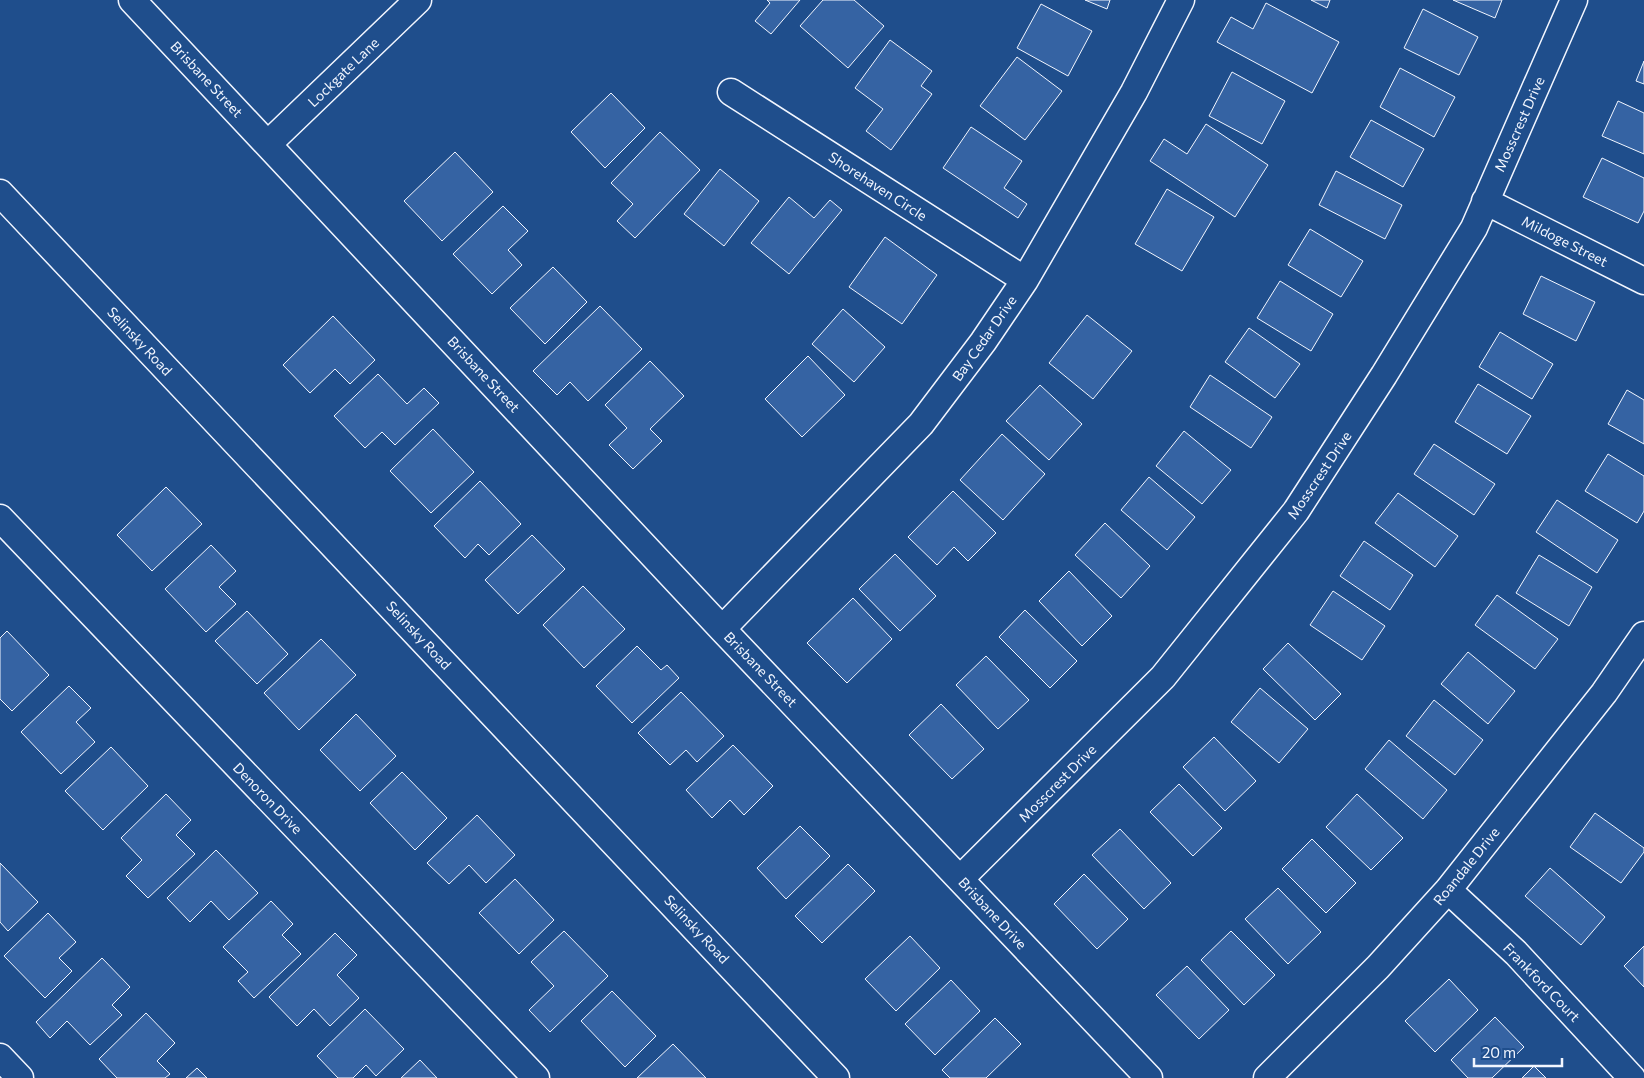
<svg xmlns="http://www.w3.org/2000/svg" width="1644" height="1078" viewBox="0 0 1644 1078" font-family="Commissioner,sans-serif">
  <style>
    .building { fill: #3563a3; stroke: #f2f6ff }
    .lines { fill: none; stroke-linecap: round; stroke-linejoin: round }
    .street-casing { stroke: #f2f6ff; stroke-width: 29 }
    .street { stroke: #1f4e8c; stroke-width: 26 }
    .labels { text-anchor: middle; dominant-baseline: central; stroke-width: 4; stroke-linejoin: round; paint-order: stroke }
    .street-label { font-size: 14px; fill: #f2f6ff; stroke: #1f4e8c }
  </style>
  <rect width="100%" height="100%" fill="#1f4e8c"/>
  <path class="building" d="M 767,0 L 800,0 L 771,34 L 755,21 L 770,3 Z
    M 823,0 L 854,0 L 884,26 L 848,68 L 800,26 Z
    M 1085,0 L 1110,0 L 1107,9 Z
    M 1311,0 L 1330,0 L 1327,8 Z
    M 1453,0 L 1502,0 L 1495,18 Z
    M 1266,3 L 1339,42 L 1312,93 L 1217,42 L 1231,17 L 1253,29 Z
    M 1041,4 L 1092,31 L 1068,76 L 1017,48 Z
    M 1423,9 L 1478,37 L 1459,75 L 1404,48 Z
    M 890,40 L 932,71 L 921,86 L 932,94 L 891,150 L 866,131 L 883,109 L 855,88 Z
    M 1017,57 L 1062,91 L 1025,140 L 980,106 Z
    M 1644,61 L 1644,84 L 1636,81 Z
    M 1400,68 L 1455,97 L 1434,137 L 1380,107 Z
    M 1232,72 L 1285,101 L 1262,144 L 1209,116 Z
    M 611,93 L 645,128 L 605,168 L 571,132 Z
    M 1618,101 L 1644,113 L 1644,154 L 1602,136 Z
    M 1371,120 L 1424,149 L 1403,187 L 1350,157 Z
    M 1206,124 L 1268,165 L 1235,217 L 1150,161 L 1164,139 L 1187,154 Z
    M 971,127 L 1022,161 L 1004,188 L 1027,204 L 1018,218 L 943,168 Z
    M 660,132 L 700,170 L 635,238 L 617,221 L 633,204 L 611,183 Z
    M 455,152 L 493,192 L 442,241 L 404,201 Z
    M 1602,158 L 1644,178 L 1644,211 L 1638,223 L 1583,197 Z
    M 720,169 L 759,201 L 724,246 L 684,214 Z
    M 1336,171 L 1402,205 L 1385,239 L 1319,205 Z
    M 1167,189 L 1214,217 L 1182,271 L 1135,244 Z
    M 789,197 L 814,218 L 830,200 L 842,210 L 789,274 L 751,243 Z
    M 503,206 L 528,231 L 508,250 L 522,265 L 492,294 L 453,254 Z
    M 1310,229 L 1363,261 L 1341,297 L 1288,265 Z
    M 885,237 L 937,275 L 902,324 L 849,287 Z
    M 553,267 L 587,302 L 545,344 L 510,308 Z
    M 1541,276 L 1595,302 L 1576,341 L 1523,314 Z
    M 1280,281 L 1333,314 L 1311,351 L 1257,318 Z
    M 600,306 L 642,349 L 588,401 L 570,382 L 557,395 L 533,371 Z
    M 843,309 L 885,347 L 854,382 L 812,344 Z
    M 1087,315 L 1132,351 L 1093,399 L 1049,363 Z
    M 333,316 L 375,360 L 350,384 L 335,369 L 310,393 L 283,365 Z
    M 1249,328 L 1300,364 L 1275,398 L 1225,362 Z
    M 1500,332 L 1553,364 L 1532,399 L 1479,367 Z
    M 808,356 L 845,395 L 802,437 L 765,399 Z
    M 650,361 L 684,396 L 650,429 L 662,441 L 633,469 L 609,445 L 627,428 L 605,405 Z
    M 378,374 L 407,404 L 424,388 L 439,403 L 395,445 L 382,432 L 365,448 L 334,416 Z
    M 1210,375 L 1272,417 L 1251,448 L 1190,407 Z
    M 1478,384 L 1531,416 L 1507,454 L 1455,422 Z
    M 1040,385 L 1082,424 L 1049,460 L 1006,421 Z
    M 1627,390 L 1644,400 L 1644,444 L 1608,424 Z
    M 433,429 L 474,472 L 431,513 L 390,471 Z
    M 1184,431 L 1231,470 L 1202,504 L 1156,466 Z
    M 1002,434 L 1045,474 L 1003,520 L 960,480 Z
    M 1434,444 L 1495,484 L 1474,515 L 1414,474 Z
    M 1608,454 L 1644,476 L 1644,511 L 1637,523 L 1585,491 Z
    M 1149,477 L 1195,517 L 1167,550 L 1121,510 Z
    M 480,481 L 521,524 L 489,555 L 478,544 L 465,558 L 434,526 Z
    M 166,487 L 202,524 L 152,571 L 117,535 Z
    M 953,491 L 996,533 L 968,561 L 954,547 L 937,565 L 908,537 Z
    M 1398,493 L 1458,536 L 1435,567 L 1375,523 Z
    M 1557,500 L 1618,540 L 1597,573 L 1536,532 Z
    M 1105,523 L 1150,566 L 1121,598 L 1075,555 Z
    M 532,535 L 565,569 L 518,614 L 485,580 Z
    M 1364,541 L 1413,575 L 1390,610 L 1340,576 Z
    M 211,545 L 236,571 L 219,587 L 236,604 L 206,632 L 165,589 Z
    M 895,554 L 936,596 L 900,631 L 859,589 Z
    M 1539,555 L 1592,587 L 1569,626 L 1516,593 Z
    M 1069,571 L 1112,616 L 1082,646 L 1039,601 Z
    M 583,586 L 625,629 L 584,668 L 543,625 Z
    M 1333,591 L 1385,626 L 1362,660 L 1310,625 Z
    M 1497,595 L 1558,639 L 1535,669 L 1475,625 Z
    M 853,598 L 892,639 L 847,683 L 807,643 Z
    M 1025,610 L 1077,661 L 1050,688 L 999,637 Z
    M 247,611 L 288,654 L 257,684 L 215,641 Z
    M 7,631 L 49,675 L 12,711 L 0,699 L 0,638 Z
    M 321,639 L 356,675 L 299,730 L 264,693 Z
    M 1288,643 L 1341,694 L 1315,720 L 1263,669 Z
    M 637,646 L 661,670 L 667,665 L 679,678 L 632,723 L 596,686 Z
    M 1468,652 L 1515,691 L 1488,724 L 1441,684 Z
    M 986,656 L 1029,700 L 998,729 L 956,685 Z
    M 69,686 L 91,708 L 76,722 L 95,742 L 61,774 L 21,732 Z
    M 1260,688 L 1308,729 L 1279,763 L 1231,722 Z
    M 681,692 L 724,736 L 697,762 L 686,750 L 670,765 L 638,733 Z
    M 1434,700 L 1483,740 L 1455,775 L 1406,736 Z
    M 941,704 L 984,749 L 952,779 L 909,735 Z
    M 356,714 L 396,756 L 360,791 L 320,750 Z
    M 1214,737 L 1256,781 L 1225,811 L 1183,767 Z
    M 1389,740 L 1447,790 L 1423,819 L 1365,769 Z
    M 733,745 L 773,786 L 744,815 L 730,800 L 712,818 L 686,790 Z
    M 111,747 L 148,786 L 103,830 L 65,791 Z
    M 402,772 L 447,818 L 415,850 L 370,803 Z
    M 1179,784 L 1222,828 L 1193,856 L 1150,812 Z
    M 166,794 L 191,820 L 176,835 L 195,854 L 148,898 L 126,876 L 142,860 L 121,838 Z
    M 1357,794 L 1403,838 L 1371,870 L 1326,827 Z
    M 1595,813 L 1644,848 L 1644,852 L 1621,883 L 1570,847 Z
    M 477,815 L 515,855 L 486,883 L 469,865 L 449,884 L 427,863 Z
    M 800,826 L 830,856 L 786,899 L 757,868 Z
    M 1120,829 L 1171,883 L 1144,909 L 1092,855 Z
    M 1312,839 L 1356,883 L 1326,913 L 1282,869 Z
    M 216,850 L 258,893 L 229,920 L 211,901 L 190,922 L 167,898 Z
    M 0,863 L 38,902 L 8,931 L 0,922 Z
    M 848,864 L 875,891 L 822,943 L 795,916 Z
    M 1550,868 L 1605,917 L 1581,945 L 1525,896 Z
    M 1084,874 L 1128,919 L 1097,949 L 1054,904 Z
    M 515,879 L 554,920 L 519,954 L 479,913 Z
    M 1278,888 L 1321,932 L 1288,964 L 1245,919 Z
    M 271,901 L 293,924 L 282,935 L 301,954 L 254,998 L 238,981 L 248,972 L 223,947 Z
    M 48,913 L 76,942 L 59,958 L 72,971 L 45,998 L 4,956 Z
    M 564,931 L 608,976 L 550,1032 L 529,1010 L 554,986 L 531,962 Z
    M 1231,931 L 1275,975 L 1244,1005 L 1201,960 Z
    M 335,933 L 357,955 L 337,975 L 359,998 L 330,1026 L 314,1009 L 297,1026 L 269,997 Z
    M 910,936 L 940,968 L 896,1011 L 865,979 Z
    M 1644,946 L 1644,987 L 1624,966 Z
    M 102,958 L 130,987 L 112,1005 L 122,1015 L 90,1045 L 67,1021 L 50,1038 L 36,1022 Z
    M 1187,966 L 1229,1010 L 1199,1039 L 1156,995 Z
    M 1449,979 L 1478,1010 L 1435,1052 L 1405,1021 Z
    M 951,980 L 980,1011 L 935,1055 L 905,1024 Z
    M 612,991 L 656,1036 L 625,1067 L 581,1021 Z
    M 365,1009 L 404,1049 L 376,1076 L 366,1065 L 353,1078 L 338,1078 L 317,1056 Z
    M 146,1013 L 175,1043 L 157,1061 L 170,1074 L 165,1078 L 117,1078 L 99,1059 Z
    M 1495,1017 L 1524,1047 L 1492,1078 L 1468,1078 L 1451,1060 Z
    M 995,1018 L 1021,1044 L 986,1078 L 950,1078 L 942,1070 Z
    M 673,1044 L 706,1078 L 637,1078 Z
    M 420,1060 L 437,1078 L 401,1078 Z
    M 1534,1066 L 1546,1078 L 1522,1078 Z
    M 197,1068 L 207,1078 L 186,1078 Z"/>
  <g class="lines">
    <g class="street-casing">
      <path id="street" d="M 132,0 L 722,629 L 1149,1078
        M 731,92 L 1025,280
        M 268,144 L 418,0
        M 0,193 L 836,1078
        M 1485,201 L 1644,281
        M 0,518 L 536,1078
        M 722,629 L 921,424 L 983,342 L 1025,280 L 1134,92 L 1181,0
        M 960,879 L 1163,677 L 1296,511 L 1384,375 L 1474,228 L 1574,0
        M 1448,890 L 1516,953 L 1632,1078
        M 0,1057 L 20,1078
        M 1267,1078 L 1378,967 L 1448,890 L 1604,693 L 1644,635"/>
    </g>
    <use href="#street" class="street"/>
  </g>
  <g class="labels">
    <g class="street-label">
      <text transform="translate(343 72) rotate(-44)">Lockgate Lane</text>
      <text transform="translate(207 79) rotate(47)">Brisbane Street</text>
      <text transform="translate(1519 124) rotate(-66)">Mosscrest Drive</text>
      <text transform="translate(878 186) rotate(33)">Shorehaven Circle</text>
      <text transform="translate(1565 241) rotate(27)">Mildoge Street</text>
      <text transform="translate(984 338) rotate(-55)">Bay Cedar Drive</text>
      <text transform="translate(140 341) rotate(47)">Selinsky Road</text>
      <text transform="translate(484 374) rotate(47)">Brisbane Street</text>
      <text transform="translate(1319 475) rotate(-56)">Mosscrest Drive</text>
      <text transform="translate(419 635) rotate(47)">Selinsky Road</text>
      <text transform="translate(761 669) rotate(46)">Brisbane Street</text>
      <text transform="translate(1057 783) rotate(-45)">Mosscrest Drive</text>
      <text transform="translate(268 798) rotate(46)">Denoron Drive</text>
      <text transform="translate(1466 866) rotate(-51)">Roandale Drive</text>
      <text transform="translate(993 913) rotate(47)">Brisbane Drive</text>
      <text transform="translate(697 929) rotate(47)">Selinsky Road</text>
      <text transform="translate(1542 982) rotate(46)">Frankford Court</text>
    </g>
  </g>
  <path d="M1474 1058v8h88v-8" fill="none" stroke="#f2f6ff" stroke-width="2.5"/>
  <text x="1482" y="1058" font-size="15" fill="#f2f6ff" stroke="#1f4e8c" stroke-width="4" paint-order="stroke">20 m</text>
</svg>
